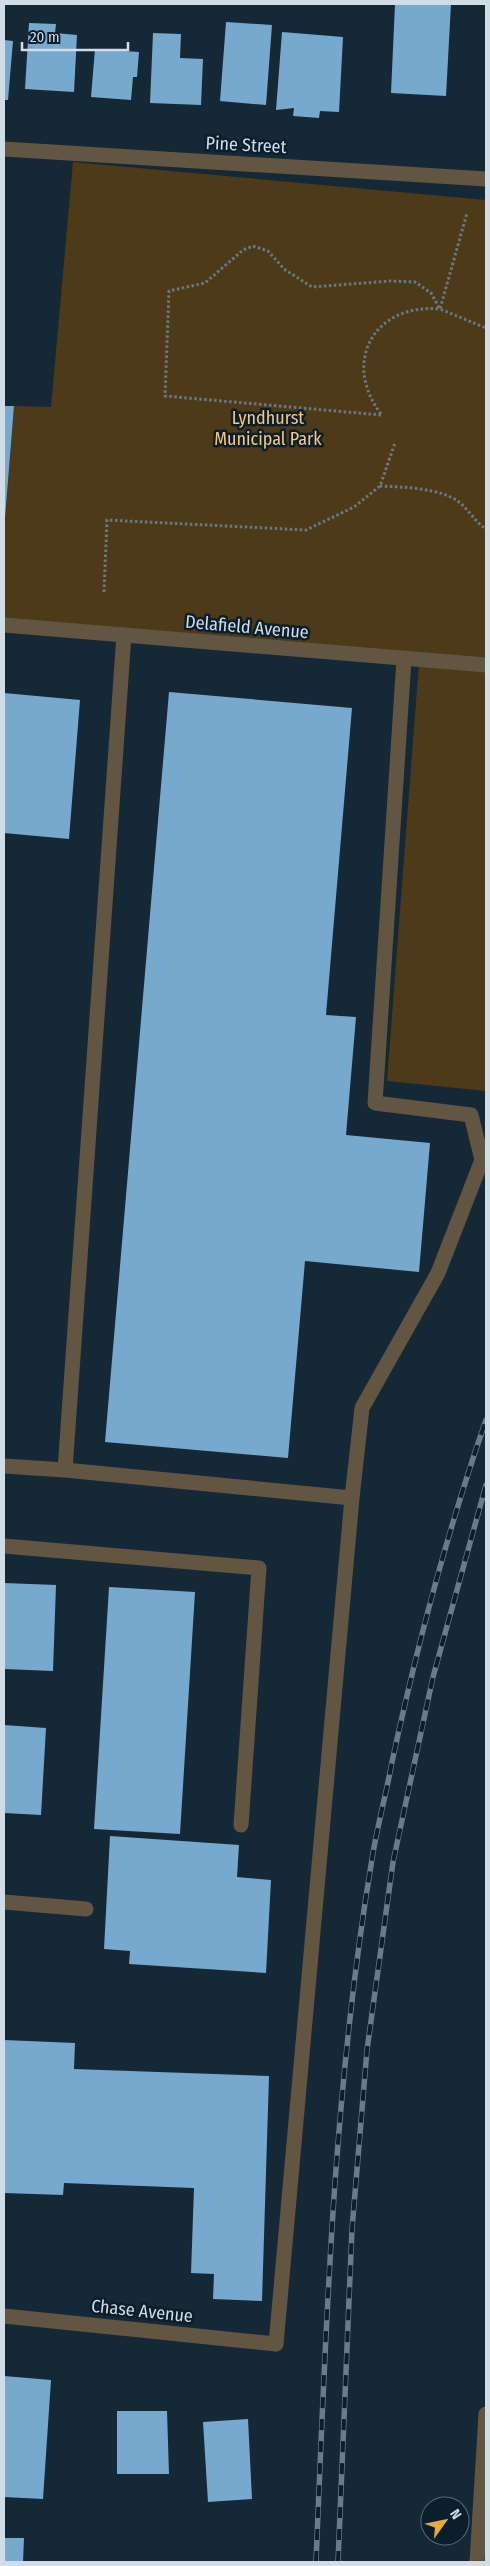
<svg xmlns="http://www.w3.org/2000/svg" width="490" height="2566" viewBox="0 0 490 2566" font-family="'Fira Sans Condensed',sans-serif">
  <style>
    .green { fill: #4d3a18 }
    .building { fill: #77a9ce }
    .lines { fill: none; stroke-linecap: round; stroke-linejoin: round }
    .path { stroke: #697985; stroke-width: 3; stroke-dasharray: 2.5 2.5; stroke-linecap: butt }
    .lane { stroke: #625642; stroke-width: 15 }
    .street { stroke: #625642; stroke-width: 15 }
    .rail-casing { stroke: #6b7b87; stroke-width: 5.5 }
    .rail { stroke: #0b1e2c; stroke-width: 4; stroke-dasharray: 11; stroke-linecap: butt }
    .labels { text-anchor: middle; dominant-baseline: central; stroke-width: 5; stroke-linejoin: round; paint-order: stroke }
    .street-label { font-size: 18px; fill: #d1dde6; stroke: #0b1e2c }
    .park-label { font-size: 18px; fill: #f5c87d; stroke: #0b1e2c }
  </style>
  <rect width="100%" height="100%" fill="#152836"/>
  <path class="green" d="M 73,162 L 486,200 L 486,1091 L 387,1081 L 419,663 L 4,621 L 4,538 L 14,406 L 51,407 Z"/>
  <path class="building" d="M 395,4 L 451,4 L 446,96 L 391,93 Z
    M 226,22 L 272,25 L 266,105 L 220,101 Z
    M 29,23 L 56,24 L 55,33 L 77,35 L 74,92 L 25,89 Z
    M 282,32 L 343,37 L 339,112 L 320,111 L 319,118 L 293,116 L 294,108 L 276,110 Z
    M 153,33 L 181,34 L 180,58 L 203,59 L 201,105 L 150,103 Z
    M 4,40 L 13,41 L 8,100 L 4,100 Z
    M 95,49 L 139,52 L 137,77 L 133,77 L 131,100 L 91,97 Z
    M 4,406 L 14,406 L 5,519 L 4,519 Z
    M 169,692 L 352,708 L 326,1015 L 356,1017 L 346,1135 L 430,1143 L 419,1272 L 305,1261 L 288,1458 L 105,1442 Z
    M 4,693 L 80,700 L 69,839 L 4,833 Z
    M 4,1583 L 56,1585 L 53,1671 L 4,1669 Z
    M 109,1587 L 195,1592 L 180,1834 L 94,1829 Z
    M 4,1725 L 46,1728 L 41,1815 L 4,1813 Z
    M 110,1836 L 239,1845 L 237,1877 L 271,1880 L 266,1973 L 129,1964 L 130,1951 L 104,1949 Z
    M 4,2040 L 75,2043 L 74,2069 L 269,2076 L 262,2301 L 213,2299 L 214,2274 L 191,2273 L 194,2188 L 64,2183 L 63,2195 L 4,2193 Z
    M 4,2376 L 51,2380 L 43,2499 L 4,2497 Z
    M 117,2411 L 167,2411 L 169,2474 L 117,2474 Z
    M 248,2419 L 252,2499 L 208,2502 L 203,2422 Z
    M 4,2538 L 24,2538 L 23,2562 L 4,2562 Z"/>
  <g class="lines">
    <path class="path" d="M 381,414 C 341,361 375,303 440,309 L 467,213
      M 381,415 L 165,396 L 169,291 L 205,283 L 243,250 L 253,246 L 268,251 L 284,269 L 312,287 L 390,281 L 415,282 L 431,293 L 440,309 L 486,328
      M 380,486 C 402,487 441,488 459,502 C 469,510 475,522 486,529
      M 104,592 L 107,520 L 306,530 L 354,507 L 380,486 L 395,443"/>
    <path class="lane" d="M 124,635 L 65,1470 L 352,1498
      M 4,1466 L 65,1470
      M 4,1546 L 259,1568 L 241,1825
      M 276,2344 L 352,1498 L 362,1408 L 438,1273 L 482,1160 L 471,1115 L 375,1103 L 404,659"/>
    <path class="street" d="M 4,149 L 486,179
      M 4,625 L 486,665
      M 4,1902 L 86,1909
      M 4,2316 L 276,2344
      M 477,2562 L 486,2414"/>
    <g class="rail-casing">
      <path id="rail" d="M 316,2562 C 326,2327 333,2092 372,1859 C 377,1827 386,1795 392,1762 C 417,1646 447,1532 486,1420
        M 338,2562 L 352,2229 L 367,2050 L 393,1862 L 433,1677 L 486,1485"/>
    </g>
    <use href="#rail" class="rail"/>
  </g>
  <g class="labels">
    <g class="street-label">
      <text transform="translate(246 145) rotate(3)">Pine Street</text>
      <text transform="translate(247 627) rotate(5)">Delafield Avenue</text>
      <text transform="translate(142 2311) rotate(6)">Chase Avenue</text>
    </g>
    <g class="park-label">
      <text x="268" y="418">Lyndhurst<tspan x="268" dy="21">Municipal Park</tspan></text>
    </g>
  </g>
  <rect width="490" height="2566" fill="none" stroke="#d1dde6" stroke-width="10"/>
  <g transform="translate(445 2521) rotate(57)"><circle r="24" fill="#0b1e2c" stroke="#5a6a76"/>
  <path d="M0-4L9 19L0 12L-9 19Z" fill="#e8ac37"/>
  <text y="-8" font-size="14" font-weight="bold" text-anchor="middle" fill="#d1dde6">N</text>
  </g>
  <path d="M22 42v8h106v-8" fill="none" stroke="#d1dde6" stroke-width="2.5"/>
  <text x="30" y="42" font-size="15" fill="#d1dde6" stroke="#0b1e2c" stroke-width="4" paint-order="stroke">20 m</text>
</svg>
